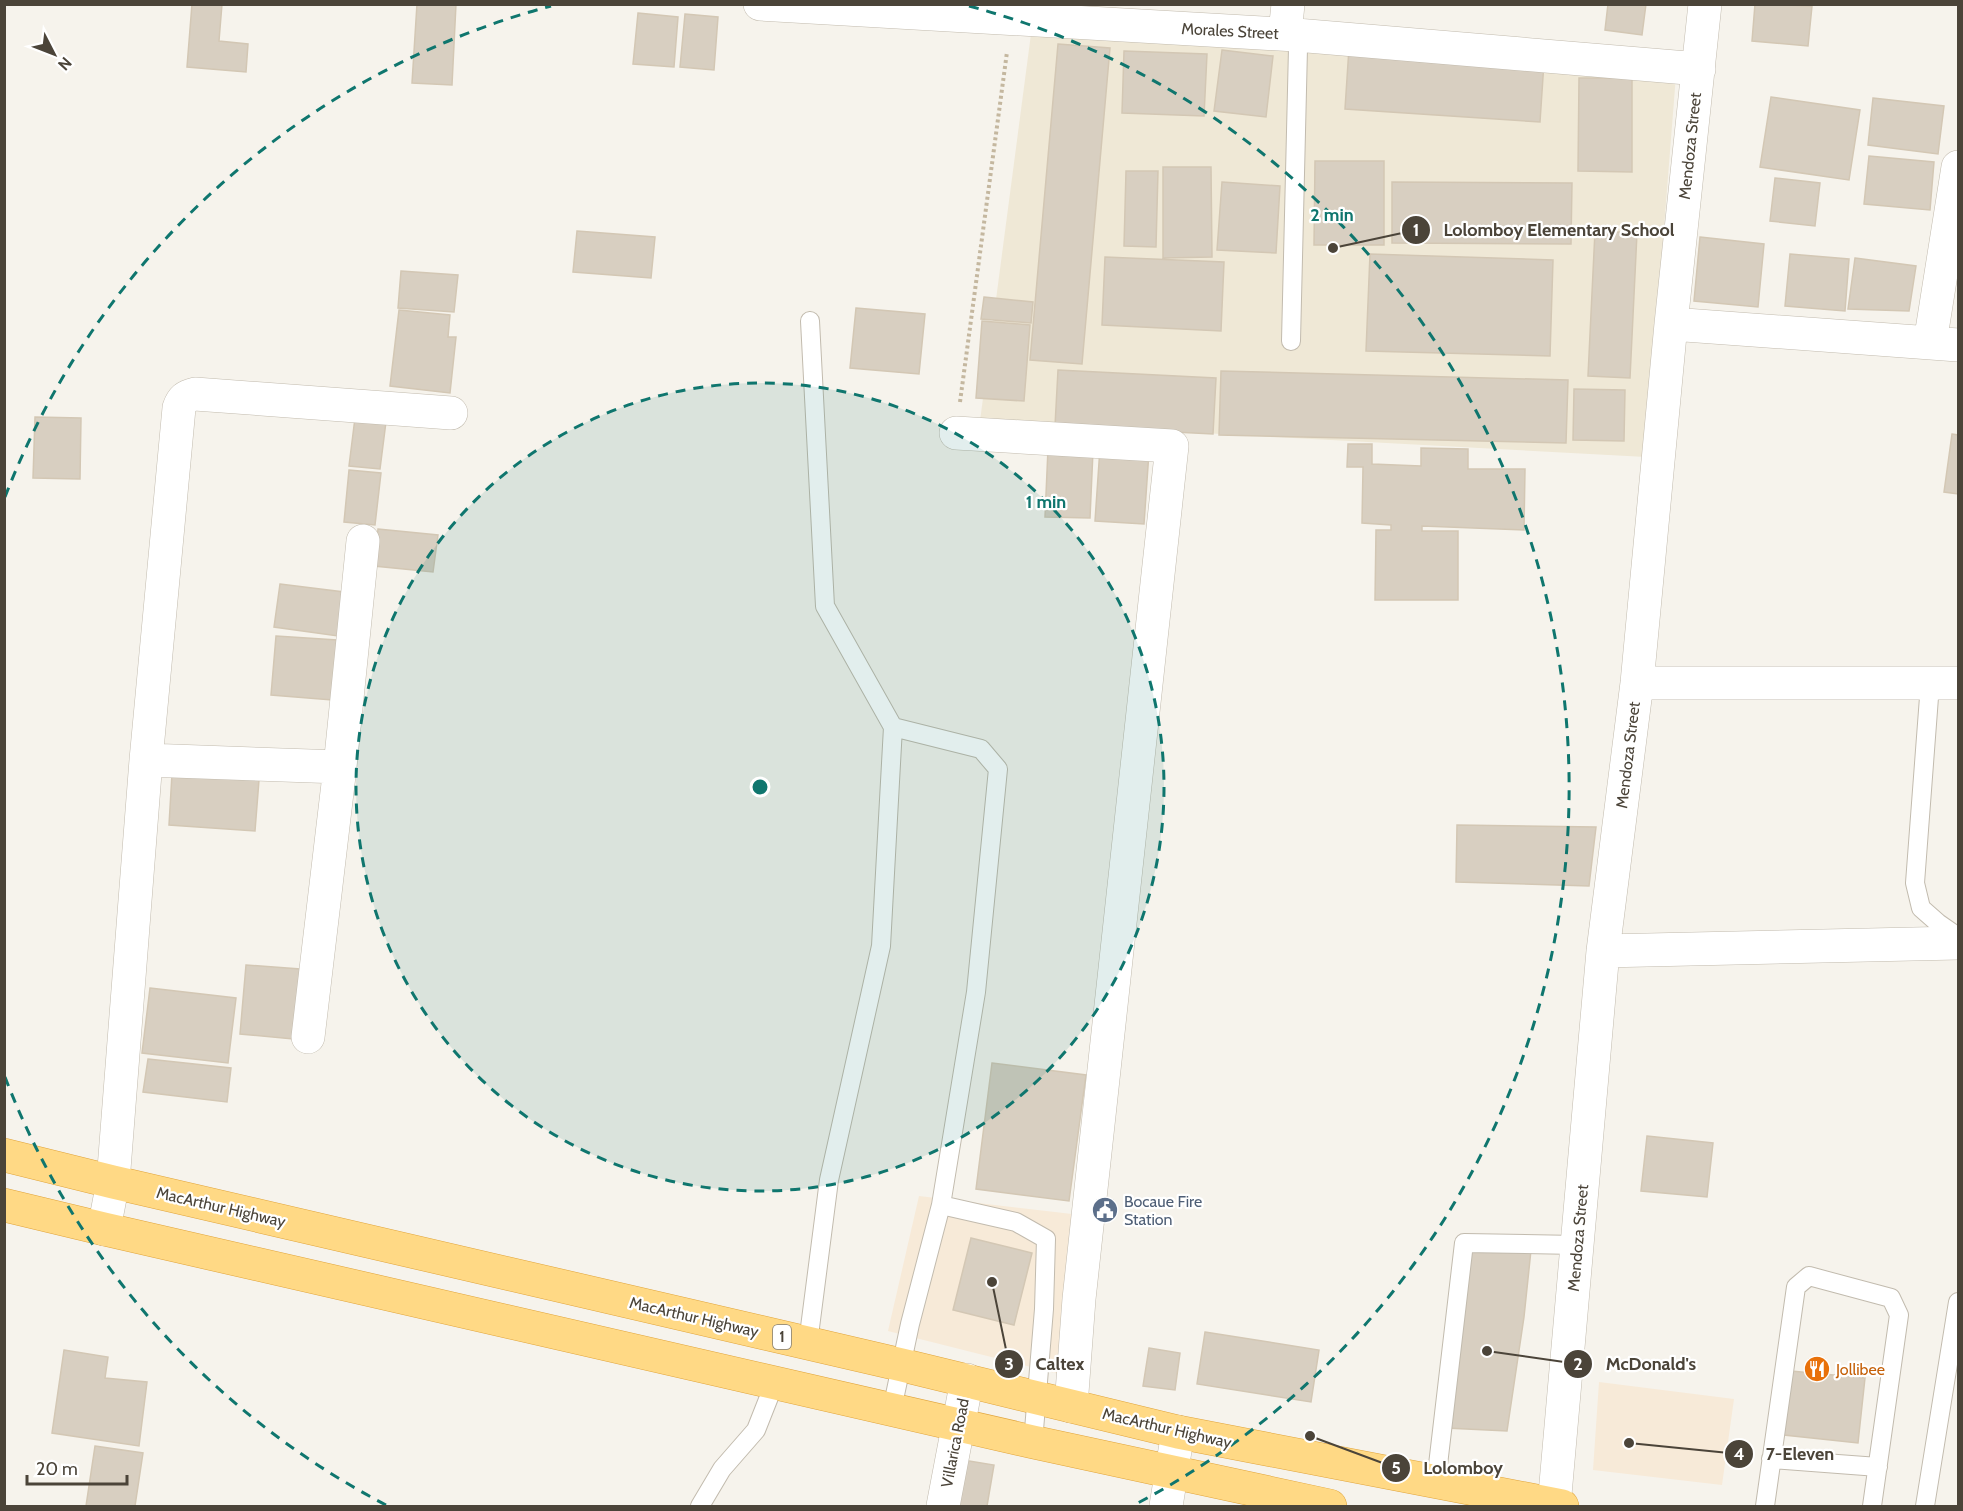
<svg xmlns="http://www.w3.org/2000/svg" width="1963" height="1511" viewBox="0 0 1963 1511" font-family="Cabin,sans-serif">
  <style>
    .commercial { fill: #f7ead8 }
    .education { fill: #efe8d6 }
    .building { fill: #d8cfc1; stroke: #d3c7b4; stroke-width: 1.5 }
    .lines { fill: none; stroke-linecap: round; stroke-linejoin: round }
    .service-casing { stroke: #c2bbae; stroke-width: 20 }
    .minor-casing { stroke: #c2bbae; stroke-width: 34 }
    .trunk-casing { stroke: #e0a43c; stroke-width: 34 }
    .path { stroke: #c4b79f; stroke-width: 4; stroke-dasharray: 3 3; stroke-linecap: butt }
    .service { stroke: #fff; stroke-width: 18 }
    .minor { stroke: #fff; stroke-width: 33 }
    .trunk { stroke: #ffd985; stroke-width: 33 }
    .ring { fill: none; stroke: #0f766e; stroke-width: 3; stroke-dasharray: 10 8 }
    .labels { text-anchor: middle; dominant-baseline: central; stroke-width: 4.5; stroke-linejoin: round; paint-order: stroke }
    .shield { fill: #fff; stroke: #817c74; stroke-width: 1.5 }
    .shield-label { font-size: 15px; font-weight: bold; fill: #4b4439 }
    .street-label { font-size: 16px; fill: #4b4439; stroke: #fff }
    .service-label { font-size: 16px; fill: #4e5e75; stroke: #fff; text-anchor: start }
    .food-label { font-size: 16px; fill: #c56008; stroke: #fff; text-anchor: start }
    .centre { fill: #0f766e; stroke: #fff; stroke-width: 3 }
    .ring-label { font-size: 18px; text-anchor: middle; font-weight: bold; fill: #0f766e; stroke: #fff; stroke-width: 4.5; stroke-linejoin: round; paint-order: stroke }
    .leader { fill: none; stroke: #4b4439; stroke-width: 2 }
    .callout-dot { fill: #4b4439; stroke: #fff; stroke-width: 2 }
    .mark-label { font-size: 18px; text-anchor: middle; font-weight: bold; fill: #fff }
    .callout-label { font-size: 18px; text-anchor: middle; font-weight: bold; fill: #4b4439; stroke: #fff; stroke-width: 4.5; stroke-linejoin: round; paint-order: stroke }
  </style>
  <rect width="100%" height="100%" fill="#f6f3ec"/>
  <path class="commercial" d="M 919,1196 L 1072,1214 L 1059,1374 L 888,1331 Z
    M 1599,1382 L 1734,1399 L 1722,1485 L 1593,1470 Z"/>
  <path class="education" d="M 1031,34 L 1676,75 L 1646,457 L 980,421 Z"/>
  <path class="building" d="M 192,4 L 222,4 L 219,41 L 248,44 L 246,72 L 187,67 Z
    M 417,4 L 456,4 L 452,85 L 412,83 Z
    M 1608,4 L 1646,4 L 1642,35 L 1605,30 Z
    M 1755,4 L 1812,6 L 1808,46 L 1752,41 Z
    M 638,13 L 678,17 L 674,67 L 633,64 Z
    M 685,14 L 718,17 L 714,70 L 680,67 Z
    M 1058,44 L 1110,48 L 1082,364 L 1030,360 Z
    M 1349,48 L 1544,62 L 1540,122 L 1345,109 Z
    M 1222,50 L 1273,56 L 1266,117 L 1214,111 Z
    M 1124,51 L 1207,54 L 1204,116 L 1122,113 Z
    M 1579,78 L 1632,78 L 1632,172 L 1578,171 Z
    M 1771,97 L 1860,110 L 1849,180 L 1760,167 Z
    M 1873,98 L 1944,106 L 1938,154 L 1868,145 Z
    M 1869,156 L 1934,162 L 1930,210 L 1864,204 Z
    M 1315,161 L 1384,161 L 1384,245 L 1314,245 Z
    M 1163,167 L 1211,167 L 1212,257 L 1163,258 Z
    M 1126,171 L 1158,171 L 1156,247 L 1124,246 Z
    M 1775,178 L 1820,183 L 1815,226 L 1770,221 Z
    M 1222,182 L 1280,186 L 1276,253 L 1217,250 Z
    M 1392,182 L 1572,183 L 1571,244 L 1392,243 Z
    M 577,231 L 655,237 L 651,278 L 573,272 Z
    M 1595,231 L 1637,233 L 1630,378 L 1588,376 Z
    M 1700,237 L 1764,244 L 1758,307 L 1694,301 Z
    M 1370,254 L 1553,260 L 1550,356 L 1366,351 Z
    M 1790,254 L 1849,259 L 1845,311 L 1785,306 Z
    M 1105,257 L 1224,262 L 1221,331 L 1102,325 Z
    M 1855,258 L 1916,266 L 1909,311 L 1848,309 Z
    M 401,271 L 458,275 L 454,312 L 398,308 Z
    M 984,297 L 1033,302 L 1031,323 L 981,319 Z
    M 856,308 L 925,314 L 919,374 L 850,368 Z
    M 399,310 L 450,315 L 448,337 L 456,337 L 450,393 L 390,386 Z
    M 982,321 L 1030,325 L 1024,401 L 976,398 Z
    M 1058,370 L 1216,378 L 1213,434 L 1055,426 Z
    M 1221,371 L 1568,380 L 1566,443 L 1219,435 Z
    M 1574,389 L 1625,390 L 1624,441 L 1573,440 Z
    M 356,410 L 387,414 L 380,469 L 349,466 Z
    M 35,417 L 81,418 L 80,479 L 33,478 Z
    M 1952,434 L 1958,435 L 1958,494 L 1944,492 Z
    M 1348,444 L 1372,444 L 1372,464 L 1421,466 L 1421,448 L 1468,449 L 1468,469 L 1525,469 L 1524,530 L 1422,526 L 1422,531 L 1458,531 L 1458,600 L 1375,600 L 1376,530 L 1391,530 L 1391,525 L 1362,523 L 1363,467 L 1347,467 Z
    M 1100,448 L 1149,452 L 1144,524 L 1095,521 Z
    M 1048,449 L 1093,451 L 1090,518 L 1045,517 Z
    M 349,470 L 381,473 L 375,525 L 344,522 Z
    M 378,529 L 438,535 L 433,572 L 374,566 Z
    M 280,584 L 344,592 L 338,636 L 274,627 Z
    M 276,636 L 337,640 L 332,700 L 271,695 Z
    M 172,774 L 259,780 L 255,831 L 169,825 Z
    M 1457,825 L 1596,827 L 1589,886 L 1456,882 Z
    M 246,965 L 300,969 L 293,1039 L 240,1034 Z
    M 150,988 L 236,998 L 228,1063 L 142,1053 Z
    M 148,1059 L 231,1068 L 227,1102 L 143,1092 Z
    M 992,1063 L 1086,1075 L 1069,1201 L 976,1189 Z
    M 1647,1136 L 1713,1143 L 1707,1197 L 1641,1191 Z
    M 971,1238 L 1032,1253 L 1014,1325 L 953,1310 Z
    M 1468,1248 L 1531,1250 L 1524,1317 L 1507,1431 L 1446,1428 Z
    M 1205,1332 L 1319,1350 L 1311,1402 L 1197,1384 Z
    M 1149,1348 L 1180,1353 L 1175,1390 L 1143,1386 Z
    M 64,1350 L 108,1357 L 105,1378 L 147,1382 L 139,1446 L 52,1433 Z
    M 1791,1371 L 1865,1378 L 1858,1443 L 1784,1435 Z
    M 95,1446 L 143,1453 L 135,1506 L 86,1506 Z
    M 963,1460 L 994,1465 L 987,1506 L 955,1506 Z"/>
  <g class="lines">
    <g class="service-casing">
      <path id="service" d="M 1291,341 L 1298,48 L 1296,35
        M 1930,684 L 1915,883 L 1921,908 L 1938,923 L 1958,937
        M 893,727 L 981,749 L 998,769 L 976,992 L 941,1205
        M 808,1343 L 829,1180 L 881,946 L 893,727 L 825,606 L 810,321
        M 892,1409 L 910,1324 L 941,1205 L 1016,1222 L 1046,1239 L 1044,1309 L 1033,1442
        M 1771,1459 L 1878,1467
        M 1436,1482 L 1464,1243 L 1577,1245
        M 700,1506 L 722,1469 L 756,1430 L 775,1382
        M 1765,1506 L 1796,1287 L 1809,1276 L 1891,1298 L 1899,1315 L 1872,1506
        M 1925,1506 L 1958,1302"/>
    </g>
    <g class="minor-casing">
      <path id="minor" d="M 760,4 L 1296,35 L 1699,69
        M 1285,34 L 1288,4
        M 1671,324 L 1958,345
        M 1930,343 L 1958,167
        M 956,433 L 1172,446 L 1079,1299 L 1071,1406
        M 1637,683 L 1958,683
        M 146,760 L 340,767 L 308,1037
        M 340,767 L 363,541
        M 1603,951 L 1958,943
        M 104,1229 L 113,1182 L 146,760 L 179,408 C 182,399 186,396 195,394 L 451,413
        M 943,1506 L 967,1380
        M 1166,1506 L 1178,1432
        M 1554,1506 L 1603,951 L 1637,683 L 1671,324 L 1705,4"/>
    </g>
    <g class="trunk-casing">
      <path id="trunk" d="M 4,1155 L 113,1182 L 902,1365 L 1178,1432 L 1562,1506
        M 4,1205 L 104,1229 L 1033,1442 L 1330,1506"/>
    </g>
    <path class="path" d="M 960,402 L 1007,52"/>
    <use href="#service" class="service"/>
    <use href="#minor" class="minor"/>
    <use href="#trunk" class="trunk"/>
  </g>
  <circle cx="760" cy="787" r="404" fill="#0f766e" fill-opacity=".12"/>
  <g class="ring">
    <circle cx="760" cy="787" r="404"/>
    <path d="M386 1505A809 809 0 0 1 5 1077M5 497A809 809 0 0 1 551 6M969 6A809 809 0 0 1 1134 1505"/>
  </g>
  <defs>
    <g id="civic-disc" transform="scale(1.35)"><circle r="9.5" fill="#5c6f8a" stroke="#fff"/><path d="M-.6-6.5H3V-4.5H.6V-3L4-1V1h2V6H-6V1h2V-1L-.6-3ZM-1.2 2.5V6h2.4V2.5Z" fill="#fff"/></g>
    <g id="restaurant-disc" transform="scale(1.35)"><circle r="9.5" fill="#e8710a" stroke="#fff"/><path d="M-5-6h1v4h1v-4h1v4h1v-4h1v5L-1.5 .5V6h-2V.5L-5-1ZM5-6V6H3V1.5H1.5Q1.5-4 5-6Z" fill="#fff"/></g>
  </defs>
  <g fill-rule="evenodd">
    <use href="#civic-disc" x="1105" y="1210"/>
    <use href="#restaurant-disc" x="1817" y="1369"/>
  </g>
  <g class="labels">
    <rect class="shield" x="773" y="1325" width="18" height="24" rx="4.5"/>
    <g class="shield-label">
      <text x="782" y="1337">1</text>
    </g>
    <g class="street-label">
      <text transform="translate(1230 31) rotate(3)">Morales Street</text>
      <text transform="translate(1690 146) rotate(-84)">Mendoza Street</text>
      <text transform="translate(1628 755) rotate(-83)">Mendoza Street</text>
      <text transform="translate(221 1207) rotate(13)">MacArthur Highway</text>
      <text transform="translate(1578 1238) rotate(-85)">Mendoza Street</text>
      <text transform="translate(694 1317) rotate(13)">MacArthur Highway</text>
      <text transform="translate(1167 1428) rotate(13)">MacArthur Highway</text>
      <text transform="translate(955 1443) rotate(-79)">Villarica Road</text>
    </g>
    <g class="service-label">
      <text x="1124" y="1201">Bocaue Fire<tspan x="1124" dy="18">Station</tspan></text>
    </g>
    <g class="food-label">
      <text x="1836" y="1369">Jollibee</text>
    </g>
  </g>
  <circle cx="760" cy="787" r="9" class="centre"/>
  <g class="ring-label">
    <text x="1332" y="221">2 min</text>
    <text x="1046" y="508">1 min</text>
  </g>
  <path class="leader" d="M1333 248L1416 230M1487 1351L1578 1364M992 1282L1009 1364M1629 1443L1739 1454M1310 1436L1396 1468"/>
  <g class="callout-dot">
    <circle cx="1333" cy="248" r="6"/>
    <circle cx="1487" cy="1351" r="6"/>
    <circle cx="992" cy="1282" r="6"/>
    <circle cx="1629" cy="1443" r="6"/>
    <circle cx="1310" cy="1436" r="6"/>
    <circle cx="1416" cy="230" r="15"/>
    <circle cx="1578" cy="1364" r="15"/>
    <circle cx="1009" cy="1364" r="15"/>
    <circle cx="1739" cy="1454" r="15"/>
    <circle cx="1396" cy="1468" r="15"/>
  </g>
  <g class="mark-label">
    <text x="1416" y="236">1</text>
    <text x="1578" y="1370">2</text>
    <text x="1009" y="1370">3</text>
    <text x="1739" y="1460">4</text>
    <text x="1396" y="1474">5</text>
  </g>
  <g class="callout-label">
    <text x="1559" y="236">Lolomboy Elementary School</text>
    <text x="1651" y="1370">McDonald's</text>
    <text x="1060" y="1370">Caltex</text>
    <text x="1800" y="1460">7-Eleven</text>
    <text x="1463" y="1474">Lolomboy</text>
  </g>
  <rect width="1963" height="1511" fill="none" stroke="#4b4439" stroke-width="12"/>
  <g transform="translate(54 54) rotate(132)" stroke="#ffffff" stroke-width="4.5" paint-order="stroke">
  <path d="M0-4.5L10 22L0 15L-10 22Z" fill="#4b4439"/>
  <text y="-9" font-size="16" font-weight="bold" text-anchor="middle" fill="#4b4439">N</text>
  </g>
  <path d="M27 1475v9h100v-9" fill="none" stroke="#4b4439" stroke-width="3"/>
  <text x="36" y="1475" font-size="18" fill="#4b4439" stroke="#ffffff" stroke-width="4.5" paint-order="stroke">20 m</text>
</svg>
